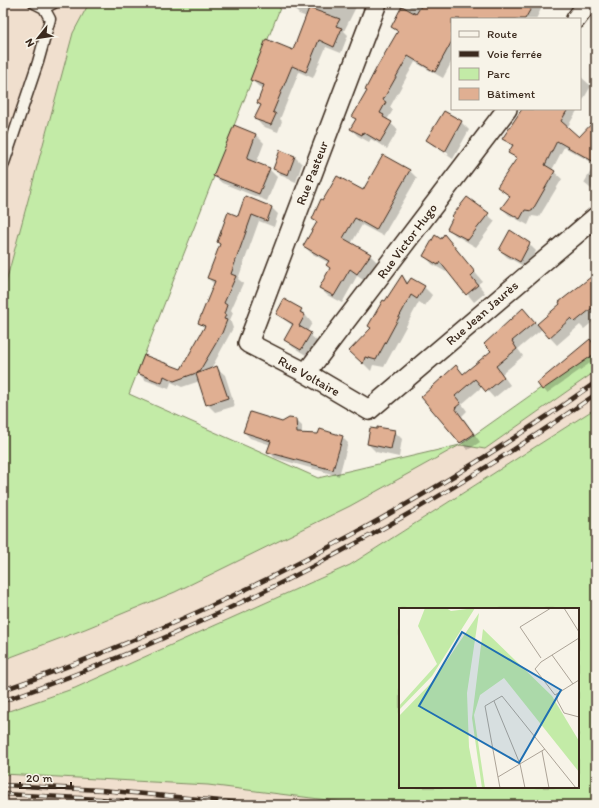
<svg xmlns="http://www.w3.org/2000/svg" width="599" height="808" viewBox="0 0 599 808" font-family="Itim,sans-serif">
  <style>
    .built { fill: #f0dfce }
    .green { fill: #c3eba7; stroke: #7f8a62; fill-rule: evenodd }
    .shadow { fill: #0003; fill-rule: evenodd }
    .building { fill: #e0af92; stroke: #3b2a1e }
    .lines { fill: none; stroke-linecap: round; stroke-linejoin: round }
    .lane-casing { stroke: #3b2a1e; stroke-width: 13 }
    .street-casing { stroke: #3b2a1e; stroke-width: 22 }
    .lane { stroke: #f7f3e8; stroke-width: 10 }
    .street { stroke: #f7f3e8; stroke-width: 19 }
    .rail-casing { stroke: #3b2a1e; stroke-width: 4.5 }
    .rail { stroke: #f7f3e8; stroke-width: 3; stroke-dasharray: 9; stroke-linecap: butt }
    .labels { text-anchor: middle; dominant-baseline: central; stroke-width: 3.5; stroke-linejoin: round; paint-order: stroke }
    .street-label { font-size: 13px; fill: #3b2a1e; stroke: #f7f3e8 }
    .inset-road { fill: none; stroke: #aca397; stroke-width: 1 }
    .view { fill: #1f6fb2; fill-opacity: 0.15; stroke: #1f6fb2; stroke-width: 2 }
    .inset-edge { fill: none; stroke: #3b2a1e; stroke-width: 2 }
  </style>
  <rect width="100%" height="100%" fill="#f7f3e8"/>
  <filter id="ink" filterUnits="userSpaceOnUse"><feTurbulence type="fractalNoise" baseFrequency=".025" numOctaves="2"/><feDisplacementMap in="SourceGraphic" scale="8" xChannelSelector="R" yChannelSelector="G"/><feConvolveMatrix kernelMatrix="1 2 1 2 8 2 1 2 1" color-interpolation-filters="sRGB"/></filter>
  <g filter="url(#ink)">
    <path class="built" d="M 3,3 L 89,3 L 73,33 L 3,293 Z
      M 596,371 L 596,408 L 350,565 L 75,688 L 3,713 L 3,660 L 85,629 L 175,592 L 350,506 L 460,445 L 485,449 Z
      M 3,774 L 208,785 L 367,805 L 3,805 Z"/>
    <path class="green" d="M 89,3 L 282,3 L 129,394 L 318,478 L 460,445 L 596,349 L 596,371 L 485,449 L 460,445 L 350,506 L 175,592 L 85,629 L 3,660 L 3,293 L 73,33 Z
      M 596,408 L 596,805 L 367,805 L 208,785 L 3,774 L 3,713 L 75,688 L 350,565 ZM 400,609 L 578,609 L 578,787 L 400,787 Z"/>
    <path class="shadow" d="M 294,3 L 358,3 L 344,31 L 348,35 L 341,53 L 326,47 L 313,78 L 299,72 L 280,119 L 282,121 L 278,132 L 262,126 L 256,119 L 262,106 L 258,103 L 264,89 L 258,86 L 251,79 L 293,51 L 307,17 L 299,14 L 292,7 Z
      M 412,3 L 544,3 L 536,19 L 452,19 L 452,61 L 443,78 L 415,62 L 390,107 L 393,110 L 387,120 L 398,130 L 387,149 L 371,139 L 369,142 L 358,136 L 351,129 L 357,120 L 354,117 L 398,33 L 392,27 L 407,11 Z
      M 580,76 L 591,86 L 580,105 Z
      M 541,109 L 578,109 L 567,128 L 579,139 L 596,121 L 596,193 L 584,183 L 595,164 L 564,147 L 552,170 L 562,179 L 539,217 L 532,216 L 528,225 L 509,215 L 502,208 L 510,197 L 498,187 L 517,160 L 510,152 L 513,147 L 504,139 Z
      M 461,122 L 469,130 L 453,159 L 435,147 L 427,140 ZM 435,144 L 449,154 L 448,156 L 435,147 Z
      M 234,127 L 256,135 L 264,143 L 256,164 L 269,169 L 277,177 L 267,201 L 222,183 L 214,176 Z
      M 294,156 L 302,164 L 296,182 L 282,176 L 274,168 Z
      M 410,171 L 417,178 L 383,236 L 362,225 L 351,244 L 370,255 L 377,262 L 365,281 L 357,276 L 342,303 L 327,295 L 320,288 L 331,268 L 329,263 L 311,253 L 304,246 L 317,223 L 313,219 L 324,201 L 364,192 Z
      M 467,198 L 495,221 L 476,247 L 455,235 L 448,228 Z
      M 272,208 L 278,214 L 274,227 L 259,221 L 238,279 L 243,283 L 231,310 L 233,313 L 230,320 L 233,328 L 211,369 L 217,368 L 225,375 L 235,406 L 215,412 L 207,404 L 200,381 L 182,387 L 171,382 L 169,389 L 145,380 L 138,373 L 181,370 L 205,328 L 199,323 L 215,285 L 208,278 L 221,245 L 218,242 L 238,217 Z
      M 445,235 L 482,281 L 478,284 L 485,293 L 474,302 L 448,270 L 446,272 L 432,264 L 425,256 L 442,240 Z
      M 529,244 L 536,251 L 527,268 L 507,257 L 500,250 Z
      M 596,275 L 596,319 L 584,329 L 580,325 L 557,345 L 542,329 L 518,349 L 523,356 L 502,374 L 510,385 L 494,398 L 483,386 L 462,404 L 467,411 L 462,416 L 480,442 L 468,450 L 422,397 L 463,374 L 492,351 L 523,310 L 538,325 Z
      M 402,276 L 409,283 L 424,287 L 432,295 L 425,306 L 419,302 L 384,367 L 373,365 L 371,371 L 351,351 L 372,329 L 369,326 Z
      M 301,310 L 312,323 L 307,332 L 318,342 L 309,357 L 293,347 L 286,340 L 293,326 L 277,314 Z
      M 596,347 L 596,359 L 547,393 L 538,383 Z
      M 296,420 L 302,426 L 302,434 L 342,437 L 348,443 L 339,476 L 275,458 L 268,451 L 271,445 L 250,438 L 244,432 Z
      M 394,431 L 402,439 L 399,457 L 376,452 L 368,444 Z"/>
    <path class="building" d="M 423,3 L 534,3 L 525,19 L 452,19 L 452,41 L 435,72 L 408,56 L 383,100 L 386,102 L 380,113 L 384,115 L 383,117 L 392,122 L 380,142 L 363,132 L 362,135 L 350,129 L 356,119 L 352,117 L 367,91 L 365,90 L 377,67 L 398,31 L 391,27 L 402,6 L 416,14 Z
      M 309,8 L 340,19 L 336,26 L 342,28 L 334,47 L 319,40 L 306,72 L 292,66 L 273,112 L 276,114 L 271,125 L 254,119 L 261,105 L 257,103 L 264,85 L 250,80 L 266,39 L 293,50 Z
      M 522,109 L 568,109 L 561,121 L 579,137 L 596,119 L 596,163 L 557,141 L 545,165 L 555,171 L 532,211 L 525,210 L 520,219 L 501,208 L 510,196 L 497,187 L 517,158 L 508,153 L 513,145 L 502,139 Z
      M 444,111 L 462,121 L 445,152 L 426,140 Z
      M 234,125 L 256,134 L 247,159 L 270,168 L 259,194 L 213,176 Z
      M 280,150 L 295,156 L 288,175 L 273,169 Z
      M 383,155 L 410,170 L 376,230 L 355,218 L 343,238 L 371,254 L 357,274 L 350,269 L 334,296 L 319,288 L 330,268 L 326,265 L 329,261 L 303,246 L 317,222 L 312,219 L 321,199 L 323,200 L 337,176 L 363,190 Z
      M 245,196 L 272,207 L 267,221 L 252,215 L 231,274 L 236,276 L 224,303 L 227,305 L 224,314 L 226,315 L 224,319 L 227,320 L 222,333 L 199,372 L 174,381 L 164,376 L 162,383 L 137,373 L 144,355 L 181,369 L 205,326 L 198,323 L 215,281 L 207,278 L 220,244 L 217,242 L 228,212 L 238,216 Z
      M 467,197 L 489,213 L 468,240 L 447,229 L 453,217 L 452,216 Z
      M 510,230 L 530,243 L 520,262 L 499,250 Z
      M 444,234 L 475,272 L 471,276 L 478,285 L 466,295 L 440,262 L 438,265 L 423,256 L 435,235 L 441,239 Z
      M 596,273 L 596,305 L 575,322 L 571,318 L 549,338 L 537,324 L 560,304 L 559,302 Z
      M 402,275 L 407,284 L 411,278 L 425,286 L 417,299 L 411,295 L 376,360 L 365,357 L 363,364 L 349,351 L 371,328 L 368,326 L 383,300 L 385,301 Z
      M 284,299 L 302,309 L 300,312 L 305,315 L 299,326 L 311,333 L 301,350 L 284,340 L 293,324 L 276,314 Z
      M 523,308 L 535,322 L 512,341 L 517,349 L 496,366 L 504,377 L 486,392 L 475,379 L 455,396 L 461,403 L 455,408 L 474,434 L 460,443 L 421,397 L 456,365 L 463,374 L 491,351 L 484,344 Z
      M 590,339 L 596,347 L 596,353 L 542,390 L 537,383 Z
      M 217,366 L 228,398 L 206,405 L 196,374 Z
      M 250,412 L 282,422 L 289,418 L 296,419 L 297,433 L 318,434 L 320,429 L 343,436 L 333,470 L 267,452 L 271,441 L 243,432 Z
      M 377,427 L 395,430 L 391,449 L 367,444 L 370,428 L 377,429 Z"/>
    <g class="lines">
      <g class="lane-casing">
        <path id="lane" d="M 44,8 L 54,3
          M 3,166 L 38,62 L 50,19 L 44,8 L 34,3"/>
      </g>
      <g class="street-casing">
        <path id="street" d="M 377,3 L 248,343 L 306,373 L 369,410 L 596,217
          M 576,19 L 588,3
          M 306,373 L 507,109"/>
      </g>
      <use href="#lane" class="lane"/>
      <use href="#street" class="street"/>
      <g class="rail-casing">
        <path id="rail" d="M 3,690 C 213,617 415,511 596,382
          M 3,701 C 213,628 415,521 596,394
          M 3,785 L 101,790 L 264,805
          M 3,794 L 100,799 L 175,805"/>
      </g>
      <use href="#rail" class="rail"/>
    </g>
  </g>
  <g class="labels">
    <g class="street-label">
      <text transform="translate(312 173) rotate(-69)">Rue Pasteur</text>
      <text transform="translate(407 241) rotate(-53)">Rue Victor Hugo</text>
      <text transform="translate(482 313) rotate(-41)">Rue Jean Jaurès</text>
      <text transform="translate(309 376) rotate(29)">Rue Voltaire</text>
    </g>
  </g>
  <g transform="translate(399 608)">
    <rect width="180" height="180" fill="#f7f3e8"/>
    <path d="M 26,0 L 47,0 L 52,3 L 76,0 L 33,68 L 0,102 L 0,98 L 38,56 L 19,18 ZM 80,5 L 68,85 L 70,139 L 78,180 L 0,180 L 0,108 L 35,72 ZM 84,21 L 153,88 L 180,133 L 180,164 L 105,70 L 81,87 L 75,107 L 86,180 L 83,180 L 73,110 Z" fill="#c3eba7"/>
    <path class="inset-road" d="M 165,0 L 180,24M 180,30 L 142,54 L 136,61 L 156,87 L 180,72M 153,47 L 174,76M 142,50 L 121,19 L 152,0M 158,86 L 158,92 L 165,105 L 180,109M 95,93 L 121,156 L 126,180M 143,143 L 150,180M 99,169 L 146,141M 101,180 L 86,98 L 103,88 L 177,180"/>
    <path class="view" d="M 63,24 L 162,82 L 120,155 L 20,98 Z"/>
    <rect width="180" height="180" class="inset-edge"/>
  </g>
  <rect width="599" height="808" fill="none" stroke="#f7f3e8" stroke-width="16"/>
  <rect x="8" y="8" width="583" height="792" fill="none" stroke="#3b2a1e" stroke-width="1.5" filter="url(#ink)"/>
  <rect x="451" y="18" width="130" height="92" fill="#f7f3e8" stroke="#aca397"/>
  <rect x="459" y="31" width="20" height="6" fill="#f7f3e8" stroke="#aca397"/>
  <text x="487" y="38" font-size="12" fill="#3b2a1e">Route</text>
  <rect x="459" y="51" width="20" height="6" fill="#3b2a1e" stroke="#aca397"/>
  <text x="487" y="58" font-size="12" fill="#3b2a1e">Voie ferrée</text>
  <rect x="459" y="68" width="20" height="12" fill="#c3eba7" stroke="#aca397"/>
  <text x="487" y="78" font-size="12" fill="#3b2a1e">Parc</text>
  <rect x="459" y="88" width="20" height="12" fill="#e0af92" stroke="#aca397"/>
  <text x="487" y="98" font-size="12" fill="#3b2a1e">Bâtiment</text>
  <g transform="translate(38 38) rotate(240)" stroke="#f7f3e8" stroke-width="3" paint-order="stroke">
  <path d="M0-3L7 15L0 10L-7 15Z" fill="#3b2a1e"/>
  <text y="-6" font-size="11" font-weight="bold" text-anchor="middle" fill="#3b2a1e">N</text>
  </g>
  <path d="M20 782v6h51v-6" fill="none" stroke="#3b2a1e" stroke-width="2"/>
  <text x="26" y="782" font-size="12" fill="#3b2a1e" stroke="#f7f3e8" stroke-width="3" paint-order="stroke">20 m</text>
</svg>
